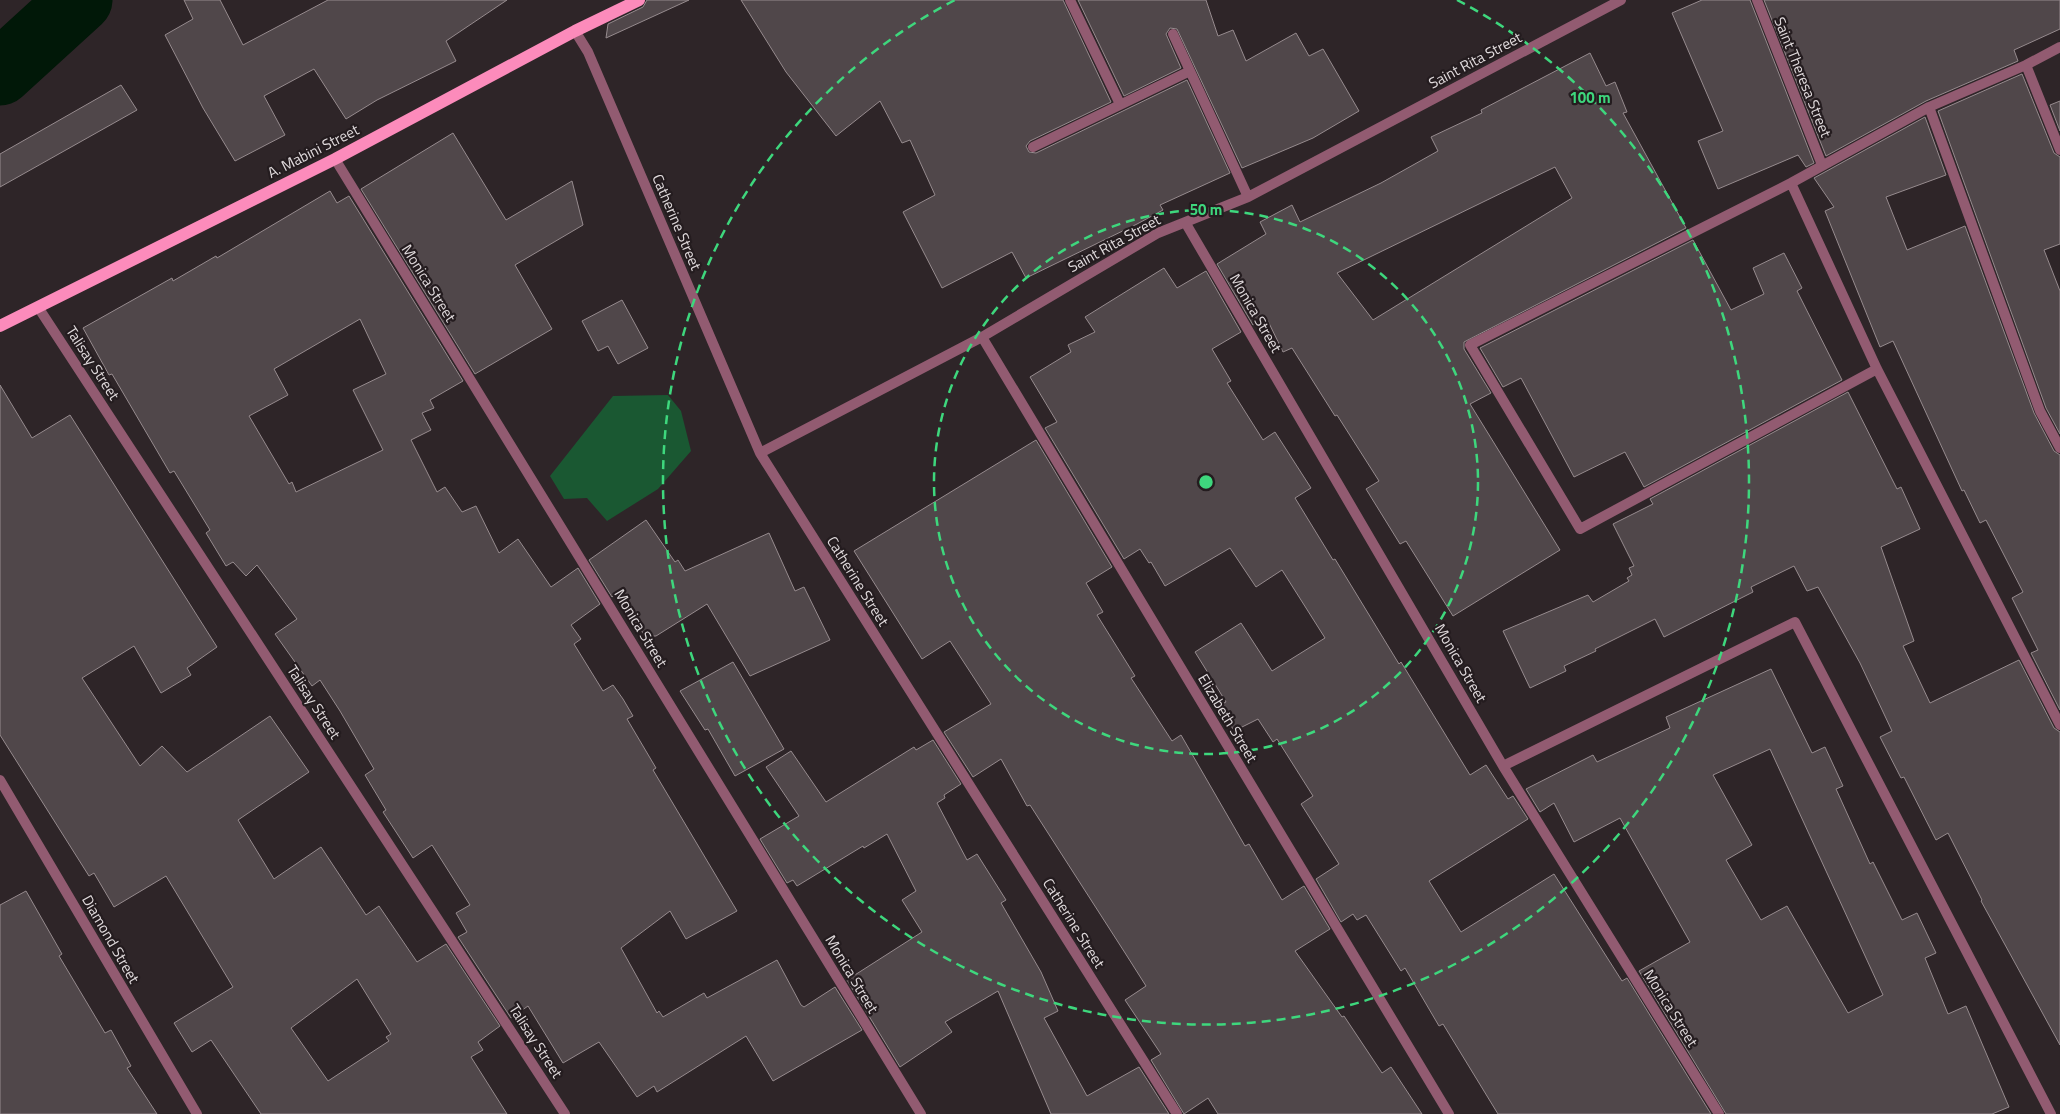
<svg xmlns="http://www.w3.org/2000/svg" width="2060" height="1114" viewBox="0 0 2060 1114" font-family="'Titillium Web',sans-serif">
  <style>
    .green { fill: #1a5832 }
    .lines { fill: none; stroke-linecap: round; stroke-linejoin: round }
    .river { stroke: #011808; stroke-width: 65 }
    .building { fill: #50474a; stroke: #968b8e; fill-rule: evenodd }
    .street { stroke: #925b71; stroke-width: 10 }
    .primary { stroke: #fc8bbb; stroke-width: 12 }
    .ring { fill: none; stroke: #3ed77d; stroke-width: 2.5; stroke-dasharray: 9 6 }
    .labels { text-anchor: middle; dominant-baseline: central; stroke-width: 4.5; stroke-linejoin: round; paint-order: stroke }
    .street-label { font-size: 15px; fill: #e1dbdd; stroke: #241c1f }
    .centre { fill: #3ed77d; stroke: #241c1f; stroke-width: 2.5 }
    .ring-label { font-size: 15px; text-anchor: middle; font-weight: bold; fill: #3ed77d; stroke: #241c1f; stroke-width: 4.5; stroke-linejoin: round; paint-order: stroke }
  </style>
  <rect width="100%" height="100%" fill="#2e2528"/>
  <path class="green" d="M 668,395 L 681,411 L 691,451 L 658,489 L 607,521 L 587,498 L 564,499 L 550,476 L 613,396 Z"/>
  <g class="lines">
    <path class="river" d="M 0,73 L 80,0"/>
  </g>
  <path class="building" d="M 184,0 L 220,0 L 243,45 L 328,0 L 507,0 L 446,41 L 456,61 L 377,100 L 346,119 L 314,69 L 264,96 L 285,135 L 235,161 L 203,108 L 165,35 L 193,19 Z
    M 647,0 L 689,0 L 606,38 L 608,24 L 643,7 Z
    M 741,0 L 1063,0 L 1111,102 L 1030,141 L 1026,146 L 1029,152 L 1036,153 L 1187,80 L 1230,173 L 1160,205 L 1163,210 L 1137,224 L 1026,278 L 1012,252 L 942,288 L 903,212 L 935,195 L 910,140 L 902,143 L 880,101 L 836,136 L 786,72 Z
    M 1078,0 L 1206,0 L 1218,36 L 1233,30 L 1246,61 L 1296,33 L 1309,56 L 1323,49 L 1359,111 L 1313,138 L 1242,168 L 1177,29 L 1170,28 L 1166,34 L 1181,68 L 1124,96 Z
    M 1702,0 L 1750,0 L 1814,163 L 1806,167 L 1798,155 L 1718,189 L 1698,141 L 1723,131 L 1672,13 Z
    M 1764,0 L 2060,0 L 2060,29 L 2014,50 L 2018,61 L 1926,101 L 1826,156 Z
    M 1590,53 L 1606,86 L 1615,82 L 1627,112 L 1623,113 L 1686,228 L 1464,342 L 1464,349 L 1491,393 L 1470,404 L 1560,550 L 1453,616 L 1406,541 L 1400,544 L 1366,489 L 1379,481 L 1337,415 L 1335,416 L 1292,348 L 1283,352 L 1266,317 L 1253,325 L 1217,264 L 1266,234 L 1260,222 L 1292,205 L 1300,222 L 1381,183 L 1438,151 L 1431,137 L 1482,113 L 1481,110 ZM 1555,167 L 1572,198 L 1373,320 L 1337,273 Z
    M 2022,74 L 2054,153 L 2060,157 L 2060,244 L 2044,250 L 2060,291 L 2060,434 L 2046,408 L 1938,111 Z
    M 121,85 L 137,110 L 0,187 L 0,154 Z
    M 2060,101 L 2060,131 L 2050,105 Z
    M 1925,117 L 1946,175 L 1886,197 L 1907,250 L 1965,226 L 2034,413 L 2054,451 L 2060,455 L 2060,710 L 2031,653 L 2038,650 L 2012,598 L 2023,592 L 1986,520 L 1980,523 L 1964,490 L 1962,491 L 1893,341 L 1880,347 L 1825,211 L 1834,207 L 1814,178 Z
    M 453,133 L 506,220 L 572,181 L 583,225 L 515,265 L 552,329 L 475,374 L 361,189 Z
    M 330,191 L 337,203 L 349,196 L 463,381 L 430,400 L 434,408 L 422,413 L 431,430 L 411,440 L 437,492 L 445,487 L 462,512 L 476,506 L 499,553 L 518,539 L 551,587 L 578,568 L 600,604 L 571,625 L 581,639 L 574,644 L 603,691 L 613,685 L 623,699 L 633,716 L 627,719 L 656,768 L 653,770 L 737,911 L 686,939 L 670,911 L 621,948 L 657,1013 L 659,1011 L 663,1017 L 704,993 L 707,998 L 777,960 L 801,1005 L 804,1007 L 835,987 L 862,1030 L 773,1081 L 746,1036 L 657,1092 L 654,1086 L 637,1097 L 599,1042 L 563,1063 L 528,1006 L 511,1018 L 458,937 L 467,932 L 456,913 L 470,905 L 432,845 L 413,858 L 383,812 L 386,810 L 365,775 L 374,769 L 340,711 L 320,680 L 312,686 L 275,634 L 297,619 L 257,565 L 246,576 L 233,562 L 226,566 L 206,533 L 210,530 L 174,471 L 170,473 L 112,374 L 109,375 L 83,328 L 172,278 L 173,281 L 216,256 L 217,258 ZM 360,319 L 386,374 L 353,390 L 383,450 L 296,492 L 292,482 L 289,484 L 249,416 L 288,395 L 274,369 Z
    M 1693,240 L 1731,310 L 1764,294 L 1753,268 L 1784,253 L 1802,288 L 1797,291 L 1842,380 L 1644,487 L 1625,452 L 1574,477 L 1521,378 L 1503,387 L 1480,348 Z
    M 1164,268 L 1177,288 L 1206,271 L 1241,332 L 1212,349 L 1231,381 L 1227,383 L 1263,440 L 1275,432 L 1311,488 L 1295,498 L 1333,560 L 1335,559 L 1399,664 L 1401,662 L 1470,775 L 1486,765 L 1508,799 L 1513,796 L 1528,819 L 1429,881 L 1461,932 L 1554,874 L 1622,981 L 1627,978 L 1711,1114 L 1498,1114 L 1443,1024 L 1439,1026 L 1405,968 L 1401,971 L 1366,915 L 1357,920 L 1353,914 L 1341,922 L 1316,879 L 1339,864 L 1301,804 L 1313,796 L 1277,739 L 1273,742 L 1258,719 L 1234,731 L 1220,705 L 1226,702 L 1195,652 L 1241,623 L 1272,671 L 1325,638 L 1282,570 L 1256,587 L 1230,548 L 1165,586 L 1151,562 L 1149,563 L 1140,549 L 1124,559 L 1045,428 L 1057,422 L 1030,377 L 1071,352 L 1068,345 L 1095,332 L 1085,317 Z
    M 622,300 L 648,348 L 618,364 L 608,346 L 598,351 L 582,321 Z
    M 0,385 L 32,438 L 70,415 L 217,647 L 187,668 L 191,675 L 161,693 L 134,646 L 82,678 L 140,766 L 162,746 L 187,772 L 270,716 L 309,772 L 238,820 L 274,879 L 321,847 L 366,915 L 379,906 L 417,962 L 446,944 L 500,1026 L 478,1042 L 483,1050 L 471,1057 L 507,1114 L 261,1114 L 211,1040 L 192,1052 L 174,1023 L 233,987 L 166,876 L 114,907 L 94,873 L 89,876 L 0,735 ZM 357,979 L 391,1034 L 386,1037 L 389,1041 L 328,1081 L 291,1028 Z
    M 1848,392 L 1897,489 L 1901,487 L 1920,529 L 1881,547 L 1914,641 L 1903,646 L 1930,703 L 2019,660 L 2054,728 L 2060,732 L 2060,1045 L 1981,901 L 1982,900 L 1948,833 L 1936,840 L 1904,777 L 1901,778 L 1880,737 L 1892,731 L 1860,663 L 1818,587 L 1807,591 L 1794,566 L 1751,587 L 1753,592 L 1664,637 L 1655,619 L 1595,649 L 1596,651 L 1564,666 L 1566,671 L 1530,688 L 1503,631 L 1588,595 L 1593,602 L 1629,581 L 1627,578 L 1632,575 L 1629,568 L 1634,566 L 1613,524 L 1653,504 L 1650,499 Z
    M 1036,440 L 1112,567 L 1086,583 L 1103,612 L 1097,615 L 1135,676 L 1131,678 L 1172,741 L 1181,735 L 1245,846 L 1249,844 L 1282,900 L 1304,886 L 1330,929 L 1295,951 L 1342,1017 L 1344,1016 L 1382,1073 L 1391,1067 L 1422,1114 L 1218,1114 L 1208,1098 L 1184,1114 L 1151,1060 L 1161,1054 L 1125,1000 L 1146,986 L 1127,956 L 1030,805 L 1027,806 L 1001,759 L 973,777 L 944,732 L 991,704 L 950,641 L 922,659 L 854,551 Z
    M 646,520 L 675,562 L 678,560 L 685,571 L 769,533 L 795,591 L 804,587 L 830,640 L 750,676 L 707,604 L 656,636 L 645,636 L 617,593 L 612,597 L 589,560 Z
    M 733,662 L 784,749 L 735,776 L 708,729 L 705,730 L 680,691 Z
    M 1771,669 L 1812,753 L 1825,747 L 1843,786 L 1836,789 L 1870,864 L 1873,862 L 1902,920 L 1917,913 L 1936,953 L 1925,958 L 1948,1014 L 1966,1006 L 2009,1107 L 1992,1114 L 1726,1114 L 1639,971 L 1690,942 L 1620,818 L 1574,842 L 1554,803 L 1540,812 L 1526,789 L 1593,755 L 1597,762 L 1670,728 L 1666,717 ZM 1770,749 L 1883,995 L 1848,1013 L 1787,906 L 1761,920 L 1726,860 L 1752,845 L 1713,775 Z
    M 933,740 L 961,784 L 944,795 L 945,798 L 937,803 L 967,860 L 977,854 L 1006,900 L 1001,903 L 1041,972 L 1058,1011 L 1044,1018 L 1087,1096 L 1139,1067 L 1169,1114 L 1051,1114 L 998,991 L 945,1022 L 952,1032 L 900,1067 L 847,980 L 922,932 L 902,900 L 916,891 L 887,834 L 864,848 L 863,846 L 797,886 L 793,880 L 787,883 L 760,839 L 799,816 L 766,767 L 791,751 L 826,802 L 914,747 L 916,750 Z
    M 26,891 L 62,954 L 59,956 L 105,1033 L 111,1030 L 131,1066 L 127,1068 L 157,1114 L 0,1114 L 0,905 Z"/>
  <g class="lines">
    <path class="street" d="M 1070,0 L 1120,104
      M 1757,0 L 1822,165
      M 575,31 L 588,52 L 760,453 L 1177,1114
      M 1173,34 L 1248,197
      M 2026,65 L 2060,150
      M 1929,107 L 2040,411 L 2060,448
      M 1033,147 L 1190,71
      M 335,159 L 921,1114
      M 1791,183 L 1877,369 L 2060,725
      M 1185,222 L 1503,766 L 1719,1114
      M 38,307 L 565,1114
      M 982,337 L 1449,1114
      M 1877,369 L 1580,529 L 1470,345 L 1791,183 L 1929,107 L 2026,65 L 2060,47
      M 760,453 L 982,337 L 1158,233 L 1248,197 L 1621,0
      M 1503,766 L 1795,622 L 2051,1114
      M 0,780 L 197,1114"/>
    <path class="primary" d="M 0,326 L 335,159 L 575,31 L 639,0"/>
  </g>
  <g class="ring">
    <circle cx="1206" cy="482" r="272"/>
    <path d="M1457 0A543 543 0 1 1 955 0"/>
  </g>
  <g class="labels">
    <g class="street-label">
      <text transform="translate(1475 60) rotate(-28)">Saint Rita Street</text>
      <text transform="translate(1803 77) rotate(68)">Saint Theresa Street</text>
      <text transform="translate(313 151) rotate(-27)">A. Mabini Street</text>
      <text transform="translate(677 222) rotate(67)">Catherine Street</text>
      <text transform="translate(1114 243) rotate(-29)">Saint Rita Street</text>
      <text transform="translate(429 283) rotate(58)">Monica Street</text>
      <text transform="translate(1256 313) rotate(60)">Monica Street</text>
      <text transform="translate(93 363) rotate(57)">Talisay Street</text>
      <text transform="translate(858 581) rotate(58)">Catherine Street</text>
      <text transform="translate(641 628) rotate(59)">Monica Street</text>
      <text transform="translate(1461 663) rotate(60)">Monica Street</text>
      <text transform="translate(314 702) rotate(57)">Talisay Street</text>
      <text transform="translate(1228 718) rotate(59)">Elizabeth Street</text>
      <text transform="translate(1074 923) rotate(58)">Catherine Street</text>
      <text transform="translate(111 939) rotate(60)">Diamond Street</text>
      <text transform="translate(852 974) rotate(59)">Monica Street</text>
      <text transform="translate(1671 1008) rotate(58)">Monica Street</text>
      <text transform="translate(536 1041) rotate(57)">Talisay Street</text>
    </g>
  </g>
  <circle cx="1206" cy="482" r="8" class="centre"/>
  <g class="ring-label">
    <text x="1590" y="103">100 m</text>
    <text x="1206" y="215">50 m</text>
  </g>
</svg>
